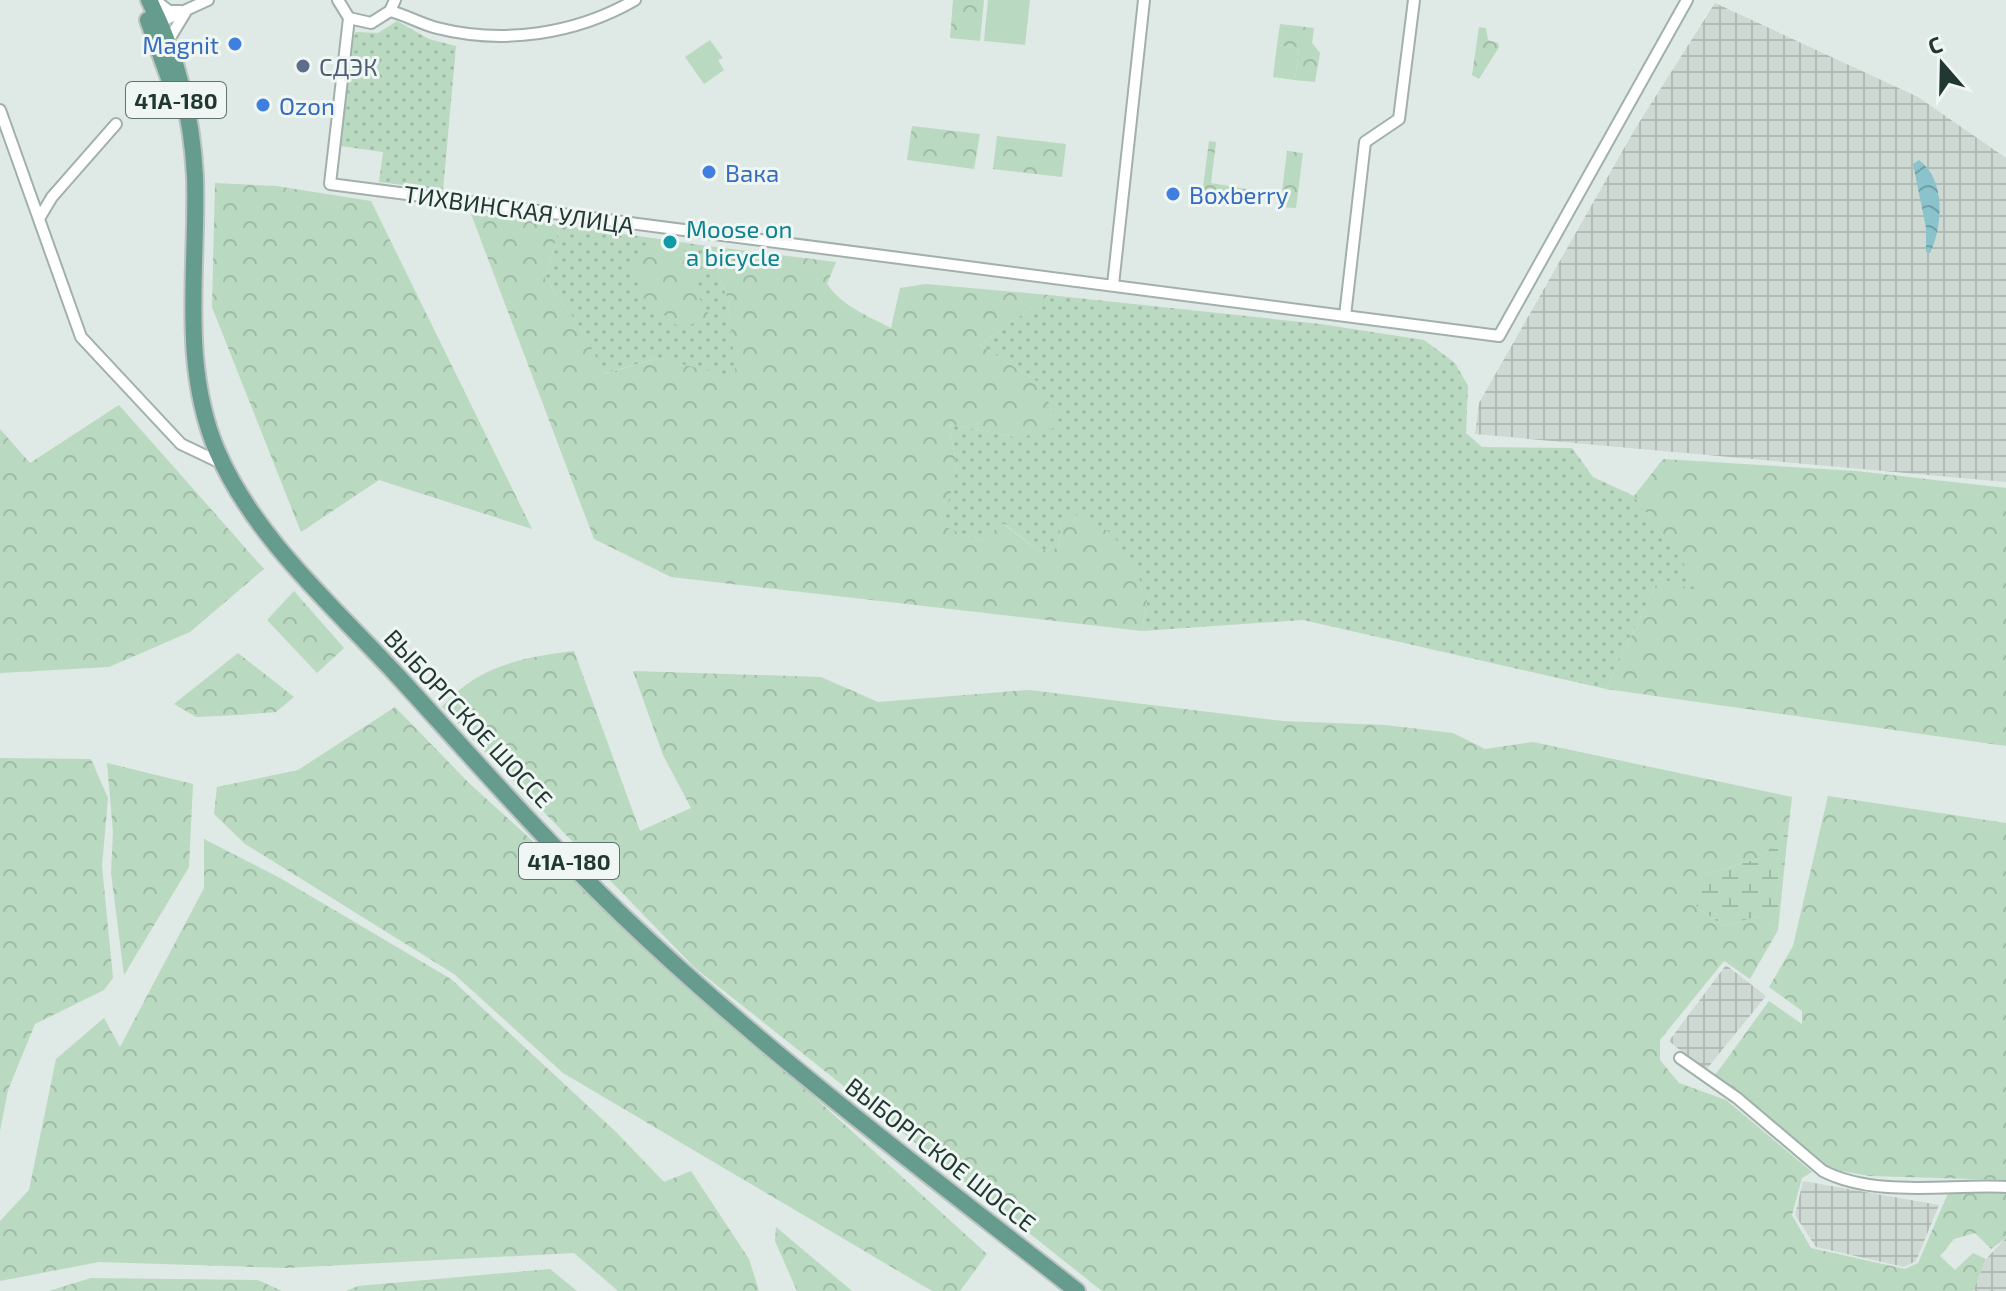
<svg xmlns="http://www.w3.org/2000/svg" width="2006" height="1291" viewBox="0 0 2006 1291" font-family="'Exo 2',sans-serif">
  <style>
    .industrial { fill: url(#industrial-grid) }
    .grass { fill: url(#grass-dots) }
    .forest { fill: url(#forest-crowns) }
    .wetland { fill: url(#wetland-marsh) }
    .pitch { fill: #b9d9c1 }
    .water { fill: url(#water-waves) }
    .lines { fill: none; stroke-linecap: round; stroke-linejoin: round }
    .minor-casing { stroke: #a2b0ac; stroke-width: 14 }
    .primary-casing { stroke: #bcc3c2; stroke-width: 20 }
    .minor { stroke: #fff; stroke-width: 10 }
    .primary { stroke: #669c8d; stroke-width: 16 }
    .shop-dot { fill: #3f7fe0; stroke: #eff6f3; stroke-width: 3 }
    .service-dot { fill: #5c6f8a; stroke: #eff6f3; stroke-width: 3 }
    .culture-dot { fill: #0f9aa8; stroke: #eff6f3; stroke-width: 3 }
    .labels { text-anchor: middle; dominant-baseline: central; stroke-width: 6; stroke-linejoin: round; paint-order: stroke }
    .shield { fill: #eff6f3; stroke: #5f716c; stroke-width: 2 }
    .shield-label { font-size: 22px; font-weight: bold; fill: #213832 }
    .shop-label { font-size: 24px; fill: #366cbe; stroke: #eff6f3; text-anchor: start }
    .service-label { font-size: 24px; fill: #4e5e75; stroke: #eff6f3; text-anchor: start }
    .street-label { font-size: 24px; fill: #213832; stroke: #eff6f3 }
    .culture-label { font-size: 24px; fill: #0d838f; stroke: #eff6f3; text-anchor: start }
  </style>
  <defs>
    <pattern id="industrial-grid" width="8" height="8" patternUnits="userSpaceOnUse" patternTransform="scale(2)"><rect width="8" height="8" fill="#ced9d3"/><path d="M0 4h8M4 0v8" fill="none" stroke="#b1bbb6"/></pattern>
    <pattern id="grass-dots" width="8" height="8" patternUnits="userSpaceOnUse" patternTransform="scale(2)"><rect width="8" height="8" fill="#b9d9c1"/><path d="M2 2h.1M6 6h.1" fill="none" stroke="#9fbba6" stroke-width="1.8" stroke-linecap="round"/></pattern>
    <pattern id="forest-crowns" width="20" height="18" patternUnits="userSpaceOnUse" patternTransform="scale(2)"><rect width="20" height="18" fill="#b9d9c1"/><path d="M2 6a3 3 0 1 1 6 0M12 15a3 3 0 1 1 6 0" fill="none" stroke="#9fbba6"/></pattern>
    <pattern id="wetland-marsh" width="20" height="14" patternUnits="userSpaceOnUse" patternTransform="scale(2)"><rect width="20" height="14" fill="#b9d9c1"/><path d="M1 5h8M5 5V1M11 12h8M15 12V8" fill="none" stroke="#9fbba6"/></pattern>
    <pattern id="water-waves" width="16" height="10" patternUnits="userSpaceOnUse" patternTransform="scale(2)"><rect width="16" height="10" fill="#8ac3cb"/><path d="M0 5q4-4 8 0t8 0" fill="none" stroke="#709fa5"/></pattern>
  </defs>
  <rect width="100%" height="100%" fill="#dfe9e5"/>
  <path class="industrial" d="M 1715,3 L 1918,97 L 2006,158 L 2006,482 L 1475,434 L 1479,403 L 1635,129 Z
    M 1726,965 L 1766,996 L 1705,1071 L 1669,1041 Z
    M 1803,1181 L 1939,1205 L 1916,1261 L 1904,1267 L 1816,1247 L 1795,1215 Z
    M 2006,1238 L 2006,1291 L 1973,1291 L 1986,1259 Z"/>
  <path class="grass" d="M 397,21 L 429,39 L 456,46 L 443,190 L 379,182 L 383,152 L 340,146 L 354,36 L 356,32 L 378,33 Z
    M 560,225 L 708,246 L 728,300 L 737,379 L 658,358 L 603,374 L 585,334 L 545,279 Z
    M 1049,295 L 1320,324 L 1424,340 L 1455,363 L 1468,386 L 1466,433 L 1482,447 L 1572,448 L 1593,477 L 1634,496 L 1707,595 L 1659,578 L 1606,689 L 1303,620 L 1142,631 L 1148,594 L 1063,509 L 1058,548 L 1039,551 L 1004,524 L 979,542 L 941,525 L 957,468 L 949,424 L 1020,438 L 1038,382 L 980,345 Z"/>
  <path class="forest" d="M 953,0 L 984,0 L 980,41 L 950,38 Z
    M 1280,24 L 1314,28 L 1312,43 L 1320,53 L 1315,82 L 1295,80 L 1299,48 L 1277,45 Z
    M 1479,27 L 1486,28 L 1488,40 L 1498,43 L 1499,47 L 1479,79 L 1472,75 Z
    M 912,126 L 980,134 L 974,169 L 907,160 Z
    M 997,136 L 1066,144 L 1062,177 L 993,169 Z
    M 1209,141 L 1216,142 L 1211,183 L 1258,191 L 1256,203 L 1202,195 Z
    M 1287,151 L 1303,153 L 1296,208 L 1280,207 Z
    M 215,183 L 276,186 L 371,201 L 532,529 L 379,480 L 301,532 L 212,307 Z
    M 471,214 L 560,225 L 545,279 L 585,334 L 604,374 L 658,358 L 736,378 L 728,300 L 708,246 L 836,262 L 827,284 C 842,306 868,316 891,328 L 900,288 L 926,284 L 1049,295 L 980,345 L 1038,382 L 1061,426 L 1020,438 L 949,424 L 957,468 L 942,525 L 979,542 L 1003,524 L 1039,551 L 1058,548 L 1063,508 L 1113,534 L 1148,594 L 1142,631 L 671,577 L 594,539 Z
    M 652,238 L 676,242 L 701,267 L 697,294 L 711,318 L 680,328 L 641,296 L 632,261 Z
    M 119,405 L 264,569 L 190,632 L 109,667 L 0,673 L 0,429 L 30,463 Z
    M 1663,459 L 1856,471 L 2006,488 L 2006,746 L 1606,689 L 1659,578 L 1706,594 L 1634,496 Z
    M 294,591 L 344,648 L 317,673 L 267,620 Z
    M 574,651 L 640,831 L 691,808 L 663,755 L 633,671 L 821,677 L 878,702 L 1029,690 L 1283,721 L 1385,725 L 1453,733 L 1485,749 L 1533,742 L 1792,797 L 1788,832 L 1760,858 L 1707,874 L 1697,907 L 1724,926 L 1759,916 L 1778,930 L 1750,979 L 1724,961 L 1660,1040 L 1660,1060 L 1679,1083 L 1726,1100 L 1812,1172 L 1802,1178 L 1792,1215 L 1811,1248 L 1905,1269 L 1918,1263 L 1949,1191 L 2006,1192 L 2006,1238 L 1991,1249 L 1975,1233 L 1954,1239 L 1940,1256 L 1955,1270 L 1973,1253 L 1986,1259 L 1973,1291 L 1102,1291 L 695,968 L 442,707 C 477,666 523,657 574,651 Z
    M 238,653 L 294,697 L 276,712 L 239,715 L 196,717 L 174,704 Z
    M 395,707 L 470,784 L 987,1254 L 960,1291 L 932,1291 L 563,1073 L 454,974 L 245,844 L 214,814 L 217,787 L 298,770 Z
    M 0,758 L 91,759 L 108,798 L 102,866 L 113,978 L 104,990 L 35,1024 L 8,1090 L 0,1131 Z
    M 107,763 L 193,784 L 189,867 L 124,975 L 111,873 L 113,832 Z
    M 1828,796 L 2006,823 L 2006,1180 L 1869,1176 L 1825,1168 L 1775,1123 L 1713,1078 L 1769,1001 L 1802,1024 L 1802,1011 L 1769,987 L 1793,946 Z
    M 204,839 L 280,878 L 451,979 L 616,1132 L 664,1182 L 691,1171 L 749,1259 L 759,1291 L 618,1291 L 574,1253 L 286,1268 L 99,1262 L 0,1281 L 0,1221 L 29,1190 L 56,1059 L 104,1018 L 120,1047 L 204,888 Z
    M 776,1227 L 852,1291 L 797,1291 L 775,1241 Z
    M 550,1269 L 577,1291 L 346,1291 L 358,1286 Z
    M 91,1278 L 258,1280 L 282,1291 L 49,1291 Z"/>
  <path class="wetland" d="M 1788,832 L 1778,930 L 1759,916 L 1724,926 L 1697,907 L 1691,889 L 1707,874 L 1760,858 Z"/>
  <path class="pitch" d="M 988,0 L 1030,0 L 1025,45 L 984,41 Z
    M 710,40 L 723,58 L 718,60 L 724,70 L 704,84 L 685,57 Z
    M 1277,45 L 1299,48 L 1295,80 L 1273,77 Z"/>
  <path class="water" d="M 1919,160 C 1946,179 1943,227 1930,253 L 1926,252 L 1926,228 L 1913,164 Z"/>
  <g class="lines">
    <g class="minor-casing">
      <path id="minor" d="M 155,0 L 169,11 L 180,11
        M 338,0 L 349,18 L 371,23 L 390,11 L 395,0
        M 390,11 C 406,15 421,24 437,28 C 504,45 576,34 635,0
        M 349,18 L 330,184 L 1499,336 L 1687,0
        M 156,24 L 208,0
        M 168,41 L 185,13
        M 0,110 L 81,337 L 181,444 L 223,464
        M 40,217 L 52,197 L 116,124
        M 1113,285 L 1144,0
        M 1345,316 L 1365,142 L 1399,119 L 1414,0
        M 1680,1058 L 1737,1098 L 1823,1171 C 1876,1198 1948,1184 2006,1187"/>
    </g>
    <g class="primary-casing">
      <path id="primary" d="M 149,0 C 177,56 192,115 195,177 C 198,269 180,364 217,451 C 254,537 332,605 395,673 C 470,755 544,840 624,917 C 766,1053 923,1170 1077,1291
        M 148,20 L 170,81"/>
    </g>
    <use href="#minor" class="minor"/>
    <use href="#primary" class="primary"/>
  </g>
  <g class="shop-dot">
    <circle cx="235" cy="44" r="8"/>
    <circle cx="263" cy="105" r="8"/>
    <circle cx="709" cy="172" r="8"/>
    <circle cx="1173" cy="194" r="8"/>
  </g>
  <circle class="service-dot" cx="303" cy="66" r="8"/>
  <circle class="culture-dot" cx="670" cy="242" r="8"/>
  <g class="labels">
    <g class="shield">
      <rect x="126" y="82" width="100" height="36" rx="6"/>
      <rect x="519" y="843" width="100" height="36" rx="6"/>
    </g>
    <g class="shield-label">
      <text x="176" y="100">41А-180</text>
      <text x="569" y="861">41А-180</text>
    </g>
    <g class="shop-label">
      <text x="219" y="44" text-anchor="end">Magnit</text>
      <text x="279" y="105">Ozon</text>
      <text x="725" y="172">Вака</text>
      <text x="1189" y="194">Boxberry</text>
    </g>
    <g class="service-label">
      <text x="319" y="66">СДЭК</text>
    </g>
    <g class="street-label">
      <text transform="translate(519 209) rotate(8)">ТИХВИНСКАЯ УЛИЦА</text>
      <text transform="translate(469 718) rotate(47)">ВЫБОРГСКОЕ ШОССЕ</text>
      <text transform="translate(941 1154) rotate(38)">ВЫБОРГСКОЕ ШОССЕ</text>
    </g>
    <g class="culture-label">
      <text x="686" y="228">Moose on<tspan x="686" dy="28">a bicycle</tspan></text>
    </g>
  </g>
  <g transform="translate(1942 64) rotate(340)" stroke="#eff6f3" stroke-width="6" paint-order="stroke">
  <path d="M0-6L14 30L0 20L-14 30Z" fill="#213832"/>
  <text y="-12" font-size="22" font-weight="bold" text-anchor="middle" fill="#213832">С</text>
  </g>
</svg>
